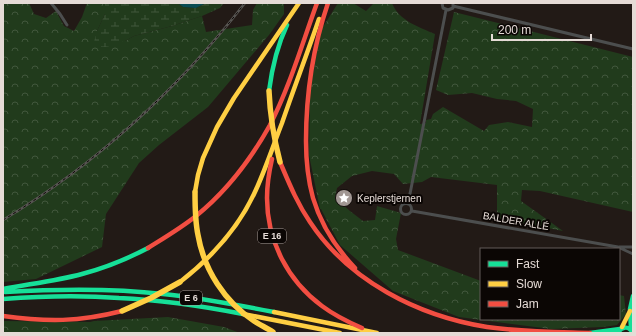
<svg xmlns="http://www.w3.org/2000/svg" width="636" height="336" viewBox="0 0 636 336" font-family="Helvetica,sans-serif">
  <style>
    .forest { fill: url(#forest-crowns) }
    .wetland { fill: url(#wetland-marsh) }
    .water { fill: #094b52 }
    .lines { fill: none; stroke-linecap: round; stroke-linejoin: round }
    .street { stroke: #4c4e4e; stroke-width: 3 }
    .fast { stroke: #16e098; stroke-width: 4.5 }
    .slow { stroke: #ffcf43; stroke-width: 4.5 }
    .jam { stroke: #f24e42; stroke-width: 4.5 }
    .rail-casing { stroke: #575552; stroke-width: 2.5 }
    .rail { stroke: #0b0604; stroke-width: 1; stroke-dasharray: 3; stroke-linecap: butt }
    .slow-bridge { stroke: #ffcf43; stroke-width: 5.5 }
    .labels { text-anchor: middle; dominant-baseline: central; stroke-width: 4; stroke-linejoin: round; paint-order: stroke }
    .shield { fill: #0b0604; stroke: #a49b97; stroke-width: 1 }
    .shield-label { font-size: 9px; font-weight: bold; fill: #e5dbd6 }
    .poi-label { font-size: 10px; fill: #e5dbd6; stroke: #0b0604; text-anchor: start }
    .street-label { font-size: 10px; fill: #e5dbd6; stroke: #0b0604 }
  </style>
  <defs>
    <pattern id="forest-crowns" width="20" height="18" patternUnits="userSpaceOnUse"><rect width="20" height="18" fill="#213b1c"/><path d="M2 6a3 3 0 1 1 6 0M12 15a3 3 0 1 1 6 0" fill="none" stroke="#41573c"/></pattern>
    <pattern id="wetland-marsh" width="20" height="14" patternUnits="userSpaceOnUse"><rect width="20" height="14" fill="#213b1c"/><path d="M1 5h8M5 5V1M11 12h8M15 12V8" fill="none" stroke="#41573c"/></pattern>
  </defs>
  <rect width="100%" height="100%" fill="#221a16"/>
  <path class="forest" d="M 3,3 L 29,3 L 34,14 L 46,18 L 56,11 L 64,26 L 74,31 L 82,17 L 87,3 L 105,3 L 105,14 L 97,31 L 125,41 L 134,36 L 172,26 L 202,16 L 206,32 L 252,25 L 253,10 L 257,3 L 284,3 L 284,14 L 269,35 L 208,107 L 159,145 L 139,163 L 106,214 L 102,247 L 36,279 L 3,282 Z
    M 338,3 L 353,3 L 366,11 L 374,3 L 392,3 C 399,21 419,27 435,34 L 420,124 L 426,123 L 426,120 L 431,119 L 433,114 L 443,107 L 484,131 L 489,125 L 508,122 L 532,127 L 533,109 L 516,101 L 497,99 L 472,93 L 448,95 L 436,90 L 454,12 L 633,57 L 633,212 L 540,191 L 522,190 L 521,201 L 563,231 L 497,218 L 497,185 L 431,177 L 422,182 L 403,184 L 394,174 L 372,171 L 352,176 L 337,188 L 335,198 L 350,211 L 363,221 L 375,220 L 377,206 L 401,213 L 396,239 L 398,250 L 481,281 L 481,319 L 619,319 L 619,295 L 624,296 L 626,314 L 617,325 L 603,327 L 551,329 L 459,317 L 393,291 L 340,245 L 321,209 L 320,209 L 309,155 L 310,91 L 321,30 Z
    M 168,317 L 224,327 L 240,333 L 3,333 L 3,321 L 90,322 L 94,321 Z"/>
  <path class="wetland" d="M 105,3 L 178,3 L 183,7 L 196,8 L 206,3 L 224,3 L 220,8 L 202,16 L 172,26 L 134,36 L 125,41 L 107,47 L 98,47 L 94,42 L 97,31 L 105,14 Z"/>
  <path class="water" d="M 178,3 L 206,3 L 196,8 L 183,7 Z"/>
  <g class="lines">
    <path class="street" d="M 51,3 L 60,14 L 67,25
      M 442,3 L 443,8 L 448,10 L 453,8 L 453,3
      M 453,6 L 633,49
      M400.5 209a5.5 5.5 0 1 1 11 0a5.5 5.5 0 1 1-11 0Z
      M 408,204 L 446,10
      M 412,211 L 618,247 L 633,254
      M 619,247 L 633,247"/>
    <path class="fast" d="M 269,91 C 272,68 277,46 287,25
      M 3,289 C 29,284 56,281 82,274 C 105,268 127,259 148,248
      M 5,292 C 58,289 111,288 163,294 C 200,298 238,305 274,312
      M 3,299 C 42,296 80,295 119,298 C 161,300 202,306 243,314
      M 631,329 L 630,309 L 633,296
      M 618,332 C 623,326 629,326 633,333
      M 590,333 L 620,329"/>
    <path class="slow" d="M 195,192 L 198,175 L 203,158 L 217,127 L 234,98 L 299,3
      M 180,282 C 211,258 237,230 254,194 C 265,171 273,146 282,123 C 294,88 307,54 319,19
      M 274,312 L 377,333
      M 243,314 L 340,333
      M 622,327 L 630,311"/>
    <path class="jam" d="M 328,3 C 313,47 306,94 306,141 C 306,160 308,180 313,198 C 321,225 336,248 355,268
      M 272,159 C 269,172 267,185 267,198 C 267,241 288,281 322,306 C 334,315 348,322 362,328
      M 280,162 C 289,183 297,203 310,222 C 349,281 418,316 487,327 C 521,332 556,332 590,333
      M 148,248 C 164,238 181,228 196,216 C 227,191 251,159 270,125 C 290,86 302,44 317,3
      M 3,316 C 47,322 79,322 122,311"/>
    <g class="rail-casing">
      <path id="rail" d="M 3,220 C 96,164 178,89 245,3"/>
    </g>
    <use href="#rail" class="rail"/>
    <path class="slow-bridge" d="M 269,91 C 270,115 274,139 280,162
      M 195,192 C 195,207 195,221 198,235 C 204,270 225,302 254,321 C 260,325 267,328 273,332
      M 122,311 L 151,298 L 180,282"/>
  </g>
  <defs>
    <g id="sight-disc" transform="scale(0.9)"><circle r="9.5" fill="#a19793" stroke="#0b0604"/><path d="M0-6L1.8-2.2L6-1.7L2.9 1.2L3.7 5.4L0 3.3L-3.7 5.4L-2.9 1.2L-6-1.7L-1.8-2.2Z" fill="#fff"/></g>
  </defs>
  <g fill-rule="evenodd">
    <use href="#sight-disc" x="344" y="198"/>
  </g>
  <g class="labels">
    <g class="shield">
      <rect x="258" y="229" width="28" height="14" rx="3"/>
      <rect x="180" y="291" width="22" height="14" rx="3"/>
    </g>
    <g class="shield-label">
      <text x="272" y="236">E 16</text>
      <text x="191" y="298">E 6</text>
    </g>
    <g class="poi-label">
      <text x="357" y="198">Keplerstjernen</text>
    </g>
    <g class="street-label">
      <text transform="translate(516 221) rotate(10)">BALDER ALLÉ</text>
    </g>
  </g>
  <rect width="636" height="336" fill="none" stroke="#e5dbd6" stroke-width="8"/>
  <rect x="480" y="248" width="140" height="72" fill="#0b0604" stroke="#625b58"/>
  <rect x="488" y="261" width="20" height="6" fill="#16e098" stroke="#625b58"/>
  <text x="516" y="268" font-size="12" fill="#e5dbd6">Fast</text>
  <rect x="488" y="281" width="20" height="6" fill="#ffcf43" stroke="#625b58"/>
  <text x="516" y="288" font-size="12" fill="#e5dbd6">Slow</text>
  <rect x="488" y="301" width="20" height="6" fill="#f24e42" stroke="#625b58"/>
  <text x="516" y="308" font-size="12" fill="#e5dbd6">Jam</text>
  <path d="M492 34v6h99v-6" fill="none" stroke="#e5dbd6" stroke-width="2"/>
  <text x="498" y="34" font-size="12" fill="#e5dbd6" stroke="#0b0604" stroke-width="3" paint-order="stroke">200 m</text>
</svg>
